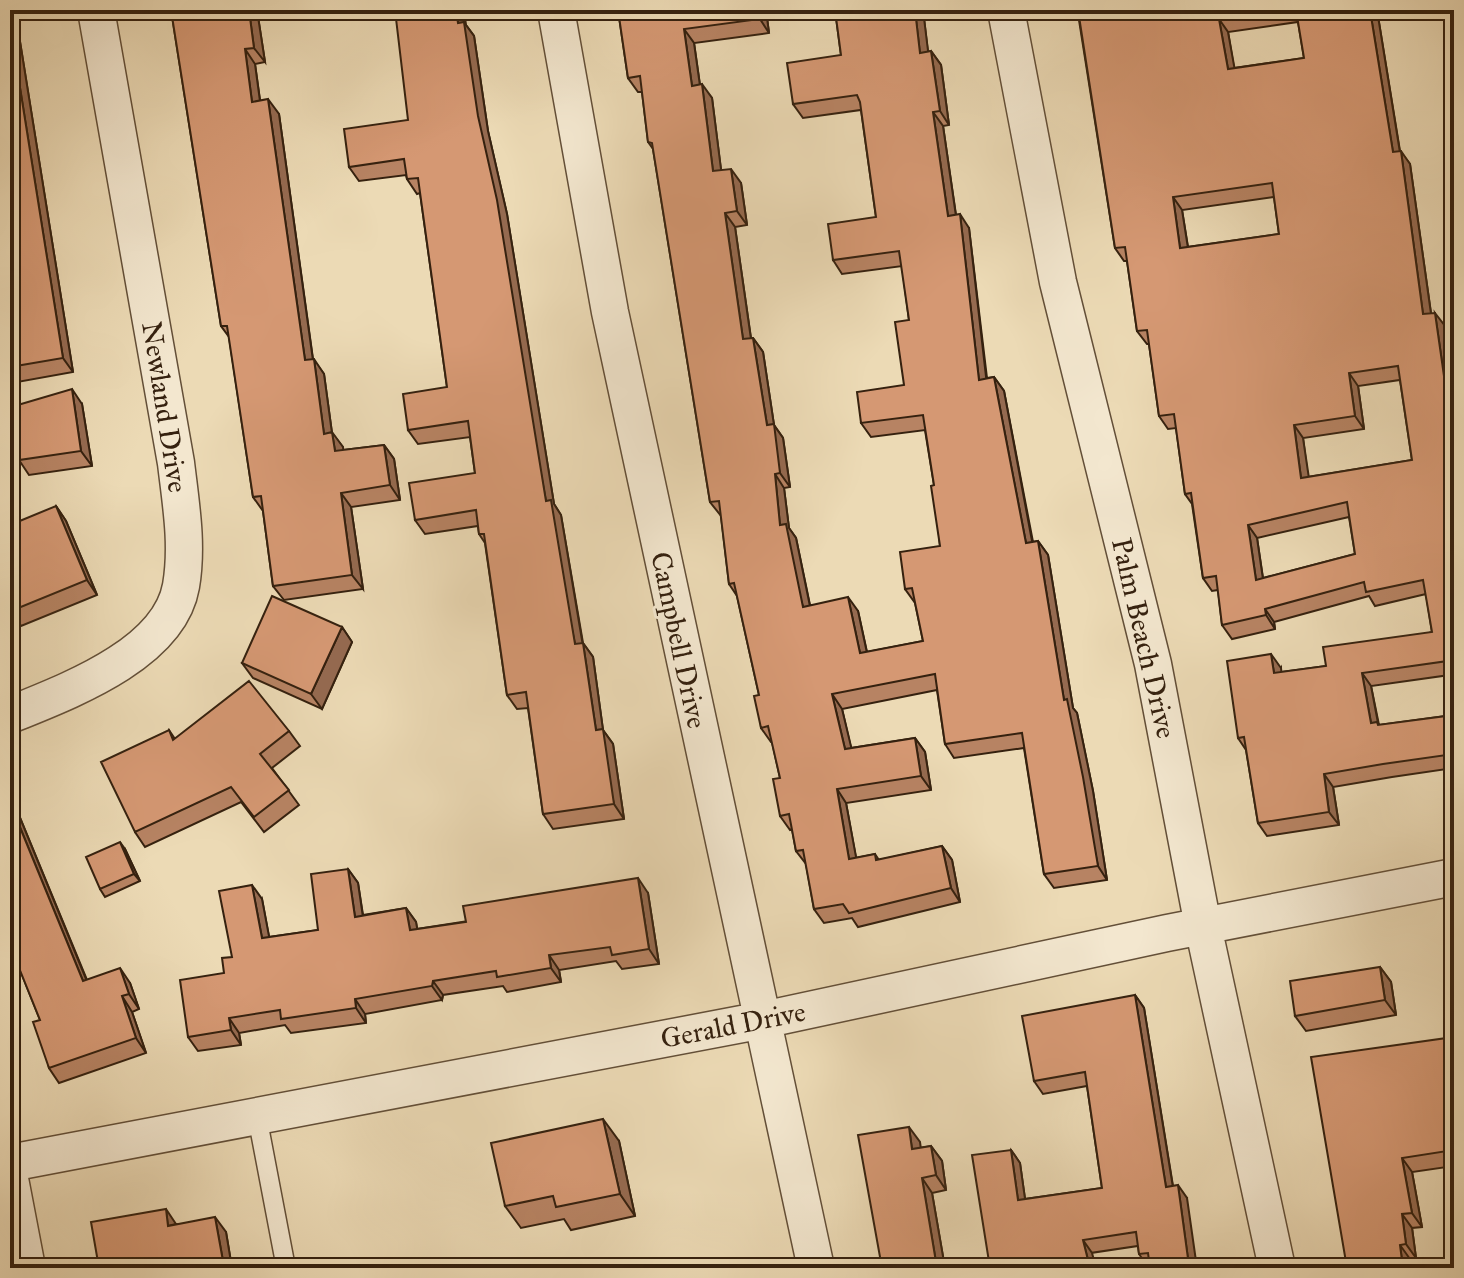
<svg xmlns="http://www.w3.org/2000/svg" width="1464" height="1278" viewBox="0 0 1464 1278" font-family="'IM FELL Great Primer',serif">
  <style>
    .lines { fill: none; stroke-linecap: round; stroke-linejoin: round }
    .lane-casing { stroke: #634f38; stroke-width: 21 }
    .street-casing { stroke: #634f38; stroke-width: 39 }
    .lane { stroke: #f3e7cf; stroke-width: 18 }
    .street { stroke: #f3e7cf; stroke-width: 36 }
    .wall { fill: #b78363; stroke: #35210f; stroke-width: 2; fill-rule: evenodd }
    .shaded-wall { fill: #956a50; stroke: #35210f; stroke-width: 2 }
    .building { fill: #d59873; stroke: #35210f; stroke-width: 2; fill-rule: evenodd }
    .labels { text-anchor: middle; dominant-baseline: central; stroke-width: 6; stroke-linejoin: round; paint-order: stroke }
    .street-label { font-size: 28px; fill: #35210f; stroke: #f3e7cf }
  </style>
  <rect width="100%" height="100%" fill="#ecdab5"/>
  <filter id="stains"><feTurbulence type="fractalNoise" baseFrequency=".0025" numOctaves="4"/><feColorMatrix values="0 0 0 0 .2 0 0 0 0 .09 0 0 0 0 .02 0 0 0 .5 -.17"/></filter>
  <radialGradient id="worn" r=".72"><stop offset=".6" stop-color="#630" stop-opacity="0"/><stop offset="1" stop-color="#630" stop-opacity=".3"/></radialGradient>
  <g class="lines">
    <g class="lane-casing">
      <path id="lane" d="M 257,1116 L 286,1268"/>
    </g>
    <g class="street-casing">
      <path id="street" d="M 556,10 L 610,312 L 816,1268
        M 1006,10 L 1058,282 L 1153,664 L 1203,926 L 1277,1268
        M 10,715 C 66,692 169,655 181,586 C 188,545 181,505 176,463 L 96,10
        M 10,1163 L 763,1020 L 1167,933 L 1454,877
        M 10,1179 L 27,1268"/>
    </g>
    <use href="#lane" class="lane"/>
    <use href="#street" class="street"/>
  </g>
  <path class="wall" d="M 10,10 L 12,10 L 14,23 L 18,29 L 73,372 L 12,383 L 10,380 Z
    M 171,10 L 257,10 L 265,62 L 255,64 L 260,100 L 279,114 L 313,359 L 324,374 L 332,433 L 343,447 L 343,450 L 384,445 L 394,459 L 400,500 L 351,507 L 363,589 L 284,600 L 273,586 L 263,511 L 253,497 L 229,337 L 221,326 Z
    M 618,10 L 766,10 L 769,33 L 694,43 L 700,85 L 712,98 L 721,170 L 741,183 L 747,225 L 735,227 L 751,338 L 753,338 L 763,352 L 774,425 L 783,438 L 790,487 L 784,488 L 789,528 L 796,538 L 810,605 L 858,611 L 867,652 L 923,641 L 915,603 L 905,589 L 940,546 L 934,485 L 925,430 L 871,437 L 861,423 L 904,385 L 909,320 L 902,266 L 842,274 L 833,260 L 876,217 L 861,110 L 803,118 L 793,104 L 841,55 L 835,10 L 923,10 L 928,52 L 931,51 L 941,65 L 949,125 L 943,126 L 956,215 L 969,228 L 987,378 L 994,377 L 1004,391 L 1033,542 L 1038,541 L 1048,555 L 1073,708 L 1077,713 L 1093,791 L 1107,880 L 1054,888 L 1044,874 L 1024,748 L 954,758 L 945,744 L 937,690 L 842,709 L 851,748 L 915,738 L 925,752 L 931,790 L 846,803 L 856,858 L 875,854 L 879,860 L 942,846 L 952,860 L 960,902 L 858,927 L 852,918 L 824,923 L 814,909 L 806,864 L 796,851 L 792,829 L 790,830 L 780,816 L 780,778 L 772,742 L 771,742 L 761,728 L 759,695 L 737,596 L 729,584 L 721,516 L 710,502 L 653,149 L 648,142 L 642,92 L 638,92 L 628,78 Z
    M 1072,10 L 1377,10 L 1400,151 L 1410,164 L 1431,313 L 1445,326 L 1452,382 L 1454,384 L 1454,700 L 1450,675 L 1371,686 L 1379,725 L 1454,715 L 1454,768 L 1392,777 L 1333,787 L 1339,825 L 1267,836 L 1258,823 L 1246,750 L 1238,738 L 1281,668 L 1281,672 L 1326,666 L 1432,632 L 1426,594 L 1375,606 L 1369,596 L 1274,622 L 1275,629 L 1232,639 L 1222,625 L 1218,590 L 1212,591 L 1203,578 L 1192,504 L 1185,494 L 1176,428 L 1168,429 L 1159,416 L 1149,344 L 1147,344 L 1137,331 L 1127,261 L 1124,261 L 1115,248 L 1079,20 ZM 1298,22 L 1304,58 L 1234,68 L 1228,32 ZM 1274,197 L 1279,234 L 1188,247 L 1182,210 ZM 1400,380 L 1412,460 L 1308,477 L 1303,438 L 1364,429 L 1358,386 ZM 1349,517 L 1355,554 L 1263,578 L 1257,538 Z
    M 466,25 L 474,36 L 488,131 L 507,214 L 554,504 L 561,515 L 583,643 L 593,657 L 603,730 L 613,744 L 624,819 L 553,829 L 543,814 L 528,708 L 517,709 L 507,695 L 485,543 L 479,534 L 478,526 L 425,534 L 415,520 L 475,473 L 470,437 L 418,444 L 408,430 L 447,387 L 420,193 L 417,194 L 407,179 L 406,175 L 359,181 L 349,167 L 408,120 Z
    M 82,404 L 92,466 L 29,475 L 19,460 Z
    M 56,506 L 66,521 L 97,595 L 21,626 L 10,609 Z
    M 342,627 L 352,642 L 322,709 L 253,678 L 242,663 Z
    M 169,730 L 175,739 L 289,731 L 300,746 L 272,768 L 299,805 L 264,832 L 241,802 L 145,847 L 135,832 Z
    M 10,798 L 16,808 L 87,980 L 130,983 L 139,1009 L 132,1012 L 146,1053 L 59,1083 L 49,1068 L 40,1020 L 18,965 L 12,968 L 10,964 Z
    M 125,849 L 140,881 L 105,897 L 100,889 Z
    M 348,869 L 358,883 L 363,915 L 406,908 L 416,922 L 417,929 L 648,893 L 659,964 L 622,969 L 616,961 L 559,970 L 561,982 L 507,992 L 503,986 L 443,995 L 442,1000 L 365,1014 L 366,1023 L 291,1033 L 285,1025 L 239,1033 L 241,1045 L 198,1051 L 188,1037 L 224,973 L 232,957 L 262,899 L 269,937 L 318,930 Z
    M 1380,967 L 1391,982 L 1396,1015 L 1306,1031 L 1295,1016 Z
    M 1135,995 L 1144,1008 L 1173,1186 L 1187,1198 L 1150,1267 L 1148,1267 L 1139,1254 L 1138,1246 L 990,1268 L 1011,1150 L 1020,1163 L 1025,1199 L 1102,1188 L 1087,1086 L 1043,1094 L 1034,1081 Z
    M 1454,1037 L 1454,1166 L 1412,1172 L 1422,1227 L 1412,1228 L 1416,1258 L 1347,1268 Z
    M 619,1141 L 635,1216 L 571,1230 L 564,1219 L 521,1228 L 505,1206 Z
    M 920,1142 L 920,1148 L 931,1146 L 942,1161 L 946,1190 L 932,1193 L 945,1268 L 882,1268 Z
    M 176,1224 L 226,1232 L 232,1268 L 99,1268 Z"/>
  <path class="shaded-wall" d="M 10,10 L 12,10 L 14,23 L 18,29 L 73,372 L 63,358 L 10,25 Z
    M 249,10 L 257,10 L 265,62 L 254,48 Z
    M 456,10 L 464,10 L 466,25 L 474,36 L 488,131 L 507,214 L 554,504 L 561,515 L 585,658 L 575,644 L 546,501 Z
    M 758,10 L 766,10 L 769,33 L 760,19 Z
    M 915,10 L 923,10 L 930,67 L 920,53 Z
    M 1370,10 L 1377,10 L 1402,165 L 1393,152 Z
    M 1219,19 L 1228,32 L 1237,82 L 1228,69 Z
    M 684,29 L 694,43 L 702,100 L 692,86 Z
    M 245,49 L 255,64 L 262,116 L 252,102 Z
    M 931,51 L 941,65 L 949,125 L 940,111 Z
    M 702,84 L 712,98 L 723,185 L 713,171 Z
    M 268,99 L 279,114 L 315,375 L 305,360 Z
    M 933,112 L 943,126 L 958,230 L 948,216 Z
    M 1401,151 L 1410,164 L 1433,328 L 1423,314 Z
    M 731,169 L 741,183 L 747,225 L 737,211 Z
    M 1173,197 L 1182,210 L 1190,261 L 1180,248 Z
    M 725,213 L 735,227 L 753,353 L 743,339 Z
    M 960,214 L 969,228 L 988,394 L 979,380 Z
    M 1435,313 L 1445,326 L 1452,382 L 1454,384 L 1454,392 L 1445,383 Z
    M 753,338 L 763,352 L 774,425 L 783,438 L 790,487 L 780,473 L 767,425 Z
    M 314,359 L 324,374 L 334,448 L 324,434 Z
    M 1349,373 L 1358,386 L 1364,429 L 1355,416 Z
    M 994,377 L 1004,391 L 1035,557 L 1026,543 Z
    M 72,389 L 82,404 L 92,466 L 81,451 Z
    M 1294,425 L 1303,438 L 1311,492 L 1301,478 Z
    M 332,432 L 343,447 L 345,466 L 335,451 Z
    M 384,445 L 394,459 L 400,500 L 390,485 Z
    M 775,474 L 784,488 L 789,528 L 796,538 L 813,621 L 803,607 L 780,525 Z
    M 341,493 L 351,507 L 363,589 L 352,575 Z
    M 56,506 L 66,521 L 97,595 L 87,580 Z
    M 1248,525 L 1257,538 L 1265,593 L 1256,580 Z
    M 1038,541 L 1048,555 L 1073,708 L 1077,713 L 1093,791 L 1107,880 L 1098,866 L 1064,700 Z
    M 848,597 L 858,611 L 870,667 L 860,653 Z
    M 1265,609 L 1274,622 L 1275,629 L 1266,615 Z
    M 342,627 L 352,642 L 322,709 L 311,694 Z
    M 583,643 L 593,657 L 603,730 L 613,744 L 624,819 L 614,804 L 596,730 Z
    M 1271,654 L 1281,668 L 1283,686 L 1274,673 Z
    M 1362,673 L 1371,686 L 1378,723 L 1386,735 L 1371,723 Z
    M 832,694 L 842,709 L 855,763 L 845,749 Z
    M 915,738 L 925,752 L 931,790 L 921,776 Z
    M 1324,774 L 1333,787 L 1339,825 L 1329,812 Z
    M 837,789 L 846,803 L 859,873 L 849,859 Z
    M 10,798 L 16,808 L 93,996 L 83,981 L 10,803 Z
    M 120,842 L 125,849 L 140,881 L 134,874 Z
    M 942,846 L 952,860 L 960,902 L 951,888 Z
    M 348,869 L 358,883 L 365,931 L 355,917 Z
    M 638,878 L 648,893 L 659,964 L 649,949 Z
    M 252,885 L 262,899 L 272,952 L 262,938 Z
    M 406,908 L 416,922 L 420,944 L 410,930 Z
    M 549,955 L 559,970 L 561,982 L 551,968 Z
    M 1380,967 L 1391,982 L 1396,1015 L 1385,1000 Z
    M 120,968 L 130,983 L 139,1009 L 129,994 Z
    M 433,981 L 443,995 L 442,1000 L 432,986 Z
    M 1135,995 L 1144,1008 L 1175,1200 L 1166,1187 Z
    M 122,996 L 132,1012 L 146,1053 L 136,1038 Z
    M 355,999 L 365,1014 L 366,1023 L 356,1008 Z
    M 229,1018 L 239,1033 L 241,1045 L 231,1030 Z
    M 603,1119 L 619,1141 L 635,1216 L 620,1194 Z
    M 909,1127 L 920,1142 L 923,1164 L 912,1149 Z
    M 931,1146 L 942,1161 L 946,1190 L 936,1175 Z
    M 1011,1150 L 1020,1163 L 1027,1213 L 1018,1200 Z
    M 1402,1158 L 1412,1172 L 1422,1227 L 1412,1213 Z
    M 922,1178 L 932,1193 L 945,1268 L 937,1268 Z
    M 1178,1185 L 1187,1198 L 1197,1268 L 1189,1266 Z
    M 166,1209 L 176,1224 L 168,1226 Z
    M 1402,1214 L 1412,1228 L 1416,1258 L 1406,1244 Z
    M 215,1217 L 226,1232 L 232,1268 L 228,1268 L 223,1261 Z
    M 1083,1240 L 1092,1253 L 1096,1268 L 1090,1268 Z
    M 1400,1245 L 1410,1259 L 1411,1268 L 1403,1268 Z"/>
  <path class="building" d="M 171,10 L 249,10 L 254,48 L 245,49 L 252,102 L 268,99 L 305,360 L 314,359 L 324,434 L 332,432 L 335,451 L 384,445 L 390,485 L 341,493 L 352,575 L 273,586 L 261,496 L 253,497 L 227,326 L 221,326 Z
    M 395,10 L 456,10 L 458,23 L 464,22 L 478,116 L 497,200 L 546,501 L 551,500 L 575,644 L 583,643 L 596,730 L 603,729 L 614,804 L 543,814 L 526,692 L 507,695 L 484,534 L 479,534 L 476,510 L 415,520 L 409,483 L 475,473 L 468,421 L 408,430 L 403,394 L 447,387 L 418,178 L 407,179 L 404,159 L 349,167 L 344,129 L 408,120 Z
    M 618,10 L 758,10 L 760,19 L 684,29 L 692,86 L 702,84 L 713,171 L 731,169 L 737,211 L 725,213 L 743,339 L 753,338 L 767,425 L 774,424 L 780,473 L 775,474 L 780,525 L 786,524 L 803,607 L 848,597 L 860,653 L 923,641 L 912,588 L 905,589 L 900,552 L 940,546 L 931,486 L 934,485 L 923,415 L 861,423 L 857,392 L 904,385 L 895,322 L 909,320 L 899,251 L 833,260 L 828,224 L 876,217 L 860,102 L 857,95 L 793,104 L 787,63 L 841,55 L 835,10 L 915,10 L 920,53 L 931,51 L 940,111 L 933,112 L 948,216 L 960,214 L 979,380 L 994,377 L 1026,543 L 1038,541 L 1064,700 L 1067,699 L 1083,777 L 1098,866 L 1044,874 L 1022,733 L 945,744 L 935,674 L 832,694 L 845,749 L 915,738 L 921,776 L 837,789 L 849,859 L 875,854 L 876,860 L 942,846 L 951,888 L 849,913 L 843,904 L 814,909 L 803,850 L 796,851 L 789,814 L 780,816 L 773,779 L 780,778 L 768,726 L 761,728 L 754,696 L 759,695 L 734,583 L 729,584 L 719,501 L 710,502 L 652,143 L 648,142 L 640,76 L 628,78 Z
    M 1078,10 L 1280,10 L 1219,19 L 1228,69 L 1304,58 L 1296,10 L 1370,10 L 1393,152 L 1401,151 L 1423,314 L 1435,313 L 1445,383 L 1452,381 L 1454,392 L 1454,700 L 1448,661 L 1362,673 L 1371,723 L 1377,722 L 1378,725 L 1454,715 L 1454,754 L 1383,764 L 1324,774 L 1329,812 L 1258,823 L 1244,737 L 1238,738 L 1227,661 L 1271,654 L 1274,673 L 1326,666 L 1323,647 L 1432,632 L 1423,580 L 1366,592 L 1364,582 L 1265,609 L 1266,615 L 1222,625 L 1216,576 L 1203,578 L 1191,493 L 1185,494 L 1174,414 L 1159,416 L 1147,330 L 1137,331 L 1125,247 L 1115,248 ZM 1272,183 L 1279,234 L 1180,248 L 1173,197 ZM 1398,366 L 1412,460 L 1301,478 L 1294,425 L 1355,416 L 1349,373 ZM 1347,502 L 1355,554 L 1256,580 L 1248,525 Z
    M 10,25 L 63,358 L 10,367 Z
    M 72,389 L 81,451 L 19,460 L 11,407 Z
    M 56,506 L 87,580 L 11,611 L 10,525 Z
    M 272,596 L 342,627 L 311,694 L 242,663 Z
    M 249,681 L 289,731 L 260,754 L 289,790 L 254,817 L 231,787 L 135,832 L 101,762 L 169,730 L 173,740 Z
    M 10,803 L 83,981 L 120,968 L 129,994 L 122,996 L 136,1038 L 49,1068 L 33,1022 L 40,1020 L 11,948 L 10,949 Z
    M 120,842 L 134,874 L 100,889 L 86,857 Z
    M 348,869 L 355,917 L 406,908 L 410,930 L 466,922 L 463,906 L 638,878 L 649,949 L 612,955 L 610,947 L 549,955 L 551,968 L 497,977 L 496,971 L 433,981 L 432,986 L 355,999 L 356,1008 L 281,1019 L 280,1010 L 229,1018 L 231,1030 L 188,1037 L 180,980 L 224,973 L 222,958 L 232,957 L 219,891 L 252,885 L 262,938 L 318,930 L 311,874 Z
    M 1454,946 L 1454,982 L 1447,947 Z
    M 1380,967 L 1385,1000 L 1295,1016 L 1290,981 Z
    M 1135,995 L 1166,1187 L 1178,1185 L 1189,1266 L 1198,1265 L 1198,1268 L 1150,1268 L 1148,1253 L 1139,1254 L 1136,1232 L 1083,1240 L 1090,1268 L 990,1268 L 972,1155 L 1011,1150 L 1018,1200 L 1102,1188 L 1085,1072 L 1034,1081 L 1022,1016 Z
    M 1454,1037 L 1454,1150 L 1402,1158 L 1412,1213 L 1402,1214 L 1406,1244 L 1400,1245 L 1403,1268 L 1347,1268 L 1311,1057 Z
    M 603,1119 L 620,1194 L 556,1207 L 553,1196 L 505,1206 L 491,1143 Z
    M 909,1127 L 912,1149 L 931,1146 L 936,1175 L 922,1178 L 937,1268 L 882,1268 L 858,1135 Z
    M 166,1209 L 168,1226 L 215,1217 L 223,1261 L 186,1268 L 137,1268 L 137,1266 L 128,1268 L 99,1268 L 91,1222 Z
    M 1451,1209 L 1454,1209 L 1454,1230 Z"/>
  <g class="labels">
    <g class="street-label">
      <text transform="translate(165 407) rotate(81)">Newland Drive</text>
      <text transform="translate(1144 638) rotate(77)">Palm Beach Drive</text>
      <text transform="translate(679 640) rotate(78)">Campbell Drive</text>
      <text transform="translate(733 1025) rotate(-11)">Gerald Drive</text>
    </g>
  </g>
  <rect width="1464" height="1278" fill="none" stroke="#ecdab5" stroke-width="40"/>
  <rect x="12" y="12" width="1440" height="1254" fill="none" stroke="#35210f" stroke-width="4"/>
  <rect x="20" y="20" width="1424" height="1238" fill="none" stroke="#35210f" stroke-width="2"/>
  <rect width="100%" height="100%" filter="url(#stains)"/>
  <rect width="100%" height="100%" fill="url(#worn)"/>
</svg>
